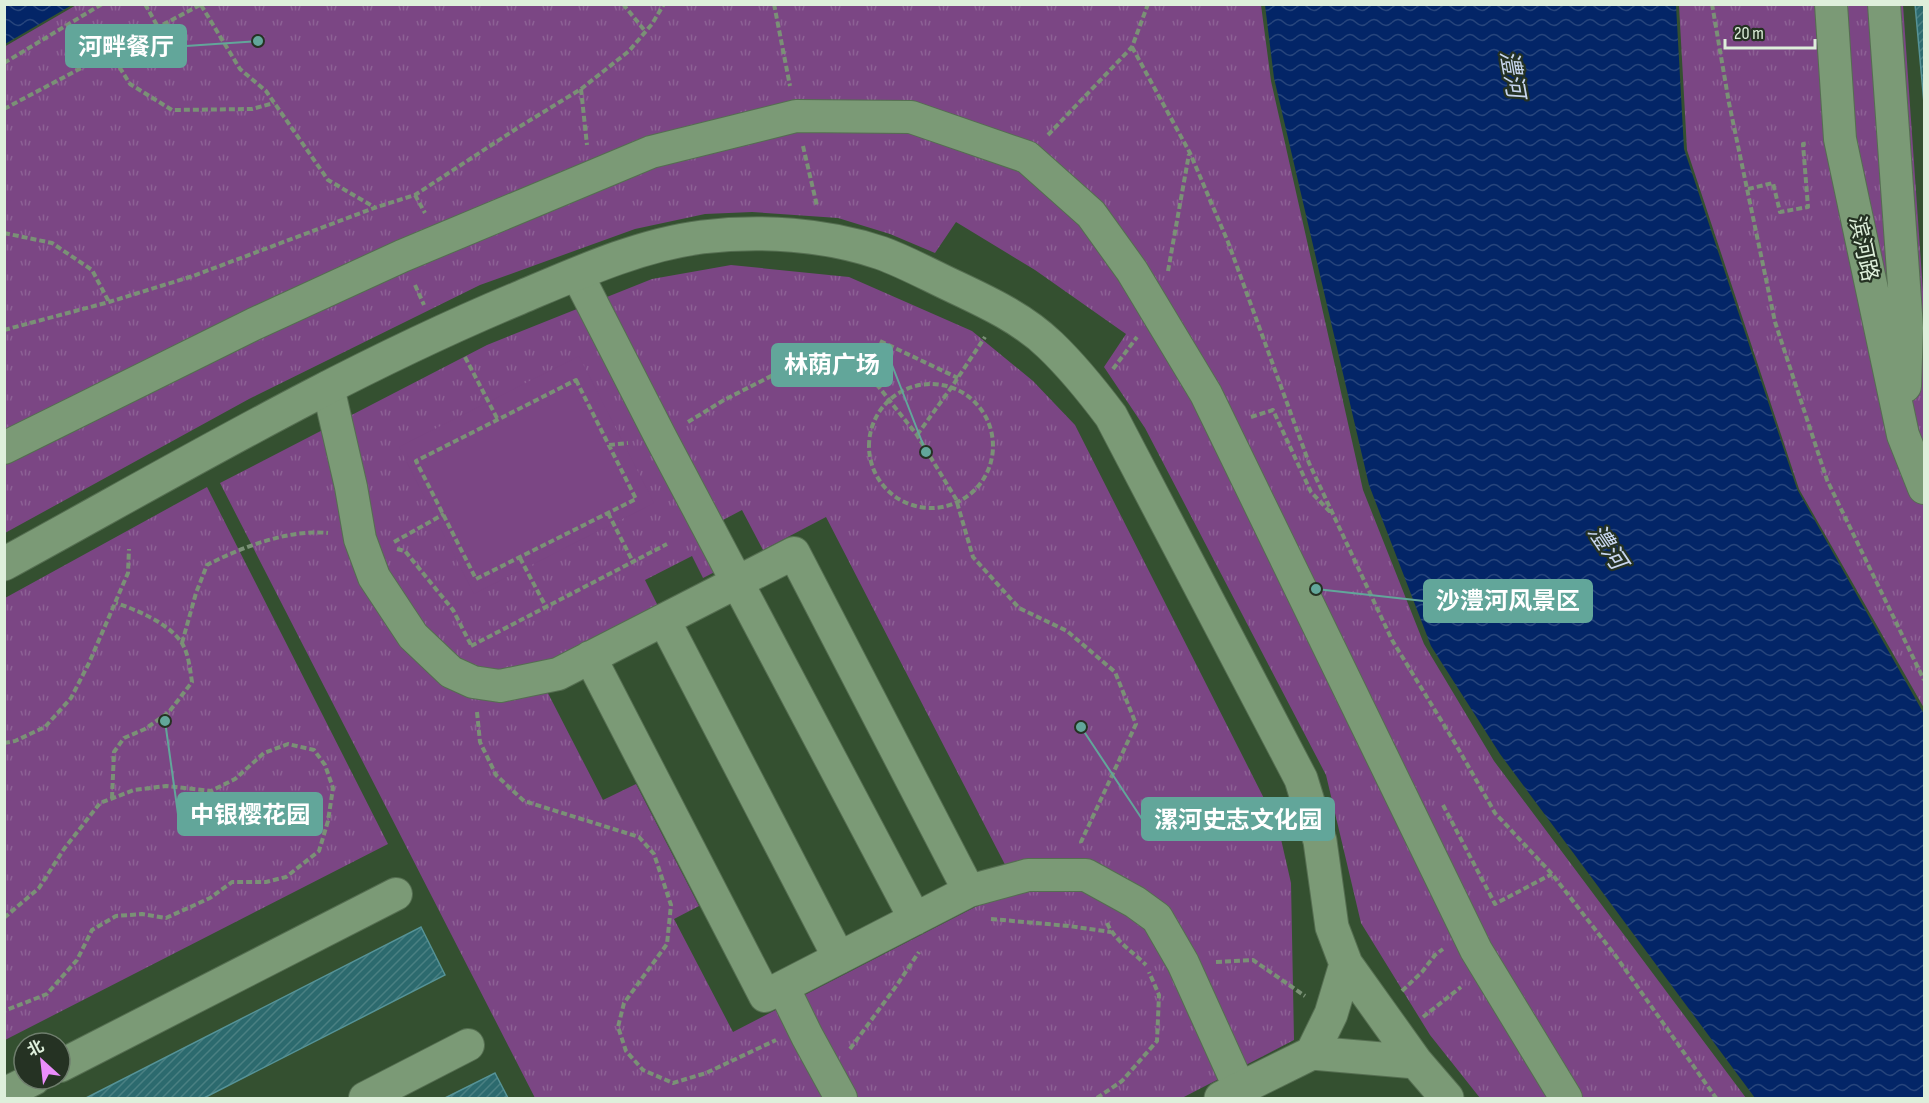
<svg xmlns="http://www.w3.org/2000/svg" width="1929" height="1103" viewBox="0 0 1929 1103" font-family="'Sofia Sans Condensed','Noto Sans SC',sans-serif">
  <style>
    .park { fill: url(#park-tufts); fill-rule: evenodd }
    .pitch { fill: #7b4684 }
    .water { fill: url(#water-waves) }
    .building { fill: url(#building-hatch); stroke: #569397; stroke-width: 1.5 }
    .lines { fill: none; stroke-linecap: round; stroke-linejoin: round }
    .minor-casing { stroke: #556e51; stroke-width: 34 }
    .tertiary-casing { stroke: #556e51; stroke-width: 35 }
    .path { stroke: #7a9176; stroke-width: 4; stroke-dasharray: 6 3; stroke-linecap: butt }
    .minor { stroke: #7b9a76; stroke-width: 32 }
    .tertiary { stroke: #7b9a76; stroke-width: 33 }
    .labels { text-anchor: middle; dominant-baseline: central; stroke-width: 4.5; stroke-linejoin: round; paint-order: stroke }
    .street-label { font-size: 22px; fill: #deefdb; stroke: #253223 }
    .water-label { font-size: 24px; font-style: italic; fill: #c7d5ed; stroke: #253223 }
    .leader { fill: none; stroke: #62a69a; stroke-width: 2 }
    .callout-dot { fill: #62a69a; stroke: #253223; stroke-width: 2 }
    .callout { fill: #62a69a; stroke: #62a69a; stroke-width: 2 }
    .callout-label { font-size: 24px; text-anchor: middle; font-weight: bold; fill: #fff }
  </style>
  <defs>
    <pattern id="park-tufts" width="24" height="20" patternUnits="userSpaceOnUse" patternTransform="scale(1.5)"><rect width="24" height="20" fill="#7b4684"/><path d="M3 7l-1-3M5 7V3M7 7l1-3M15 17l-1-3M17 17v-4M19 17l1-3" fill="none" stroke="#8d6195"/></pattern>
    <pattern id="water-waves" width="16" height="10" patternUnits="userSpaceOnUse" patternTransform="scale(1.5)"><rect width="16" height="10" fill="#032567"/><path d="M0 5q4-4 8 0t8 0" fill="none" stroke="#27457c"/></pattern>
    <pattern id="building-hatch" width="6" height="6" patternUnits="userSpaceOnUse" patternTransform="scale(1.5)"><rect width="6" height="6" fill="#2c6a6e"/><path d="M-1 1l2-2M0 6l6-6M5 7l2-2" fill="none" stroke="#4a8082"/></pattern>
  </defs>
  <rect width="100%" height="100%" fill="#345030"/>
  <path class="park" d="M 78,4 L 1261,5 L 1271,81 L 1363,490 L 1424,644 L 1494,761 L 1746,1098 L 1480,1098 L 1430,1035 L 1361,923 L 1326,775 L 1145,428 L 1104,367 L 1126,334 L 1035,270 L 956,222 L 935,253 L 890,234 L 838,218 L 752,212 L 705,214 L 635,229 L 480,285 L 249,399 L 5,533 L 4,47 Z
    M 1679,5 L 1903,5 L 1924,306 L 1924,708 L 1799,489 L 1687,150 Z
    M 731,265 L 849,277 L 972,331 L 1033,381 L 1075,425 L 1278,826 L 1291,883 L 1294,1040 L 1182,1098 L 535,1098 L 220,483 L 487,345 L 652,279 ZM 742,510 L 763,550 L 826,517 L 1016,886 L 733,1032 L 674,919 L 699,906 L 636,784 L 603,800 L 536,670 L 658,606 L 645,580 L 692,556 L 703,578 L 742,558 L 723,520 Z
    M 207,487 L 388,844 L 5,1040 L 5,598 Z"/>
  <path class="pitch" d="M 579,356 L 654,503 L 474,594 L 399,447 Z"/>
  <path class="water" d="M 5,4 L 72,4 L 72,5 L 5,44 Z
    M 1265,5 L 1676,5 L 1684,149 L 1797,489 L 1924,714 L 1924,1098 L 1755,1098 L 1500,754 L 1431,646 L 1369,485 L 1274,78 Z"/>
  <path class="building" d="M 1915,4 L 1924,4 L 1924,103 Z
    M 421,927 L 445,975 L 204,1098 L 86,1098 Z
    M 495,1073 L 508,1098 L 445,1098 Z"/>
  <g class="lines">
    <g class="minor-casing">
      <path id="minor" d="M 1831,4 L 1840,139 L 1903,435 L 1924,488
        M 1884,4 L 1907,328 L 1905,386
        M 577,274 L 661,438 L 915,919
        M 328,387 L 351,487 L 360,539 L 374,577 L 413,636 L 451,672 L 473,682 L 500,686 L 558,674 L 794,553 L 969,891 L 765,996 L 590,657
        M 4,448 L 254,324 L 402,256 L 651,152 L 796,116 L 911,117 L 1027,157 L 1091,214 L 1132,271 L 1206,394 L 1476,950 L 1566,1098
        M 664,620 L 839,958
        M 969,891 L 1028,875 L 1086,875 L 1135,902 L 1157,918 L 1183,963 L 1240,1089
        M 783,987 L 807,1036 L 841,1098
        M 60,1066 L 396,894
        M 4,1094 L 34,1079
        M 365,1098 L 468,1045"/>
    </g>
    <g class="tertiary-casing">
      <path id="tertiary" d="M 4,564 C 174,471 341,372 519,298 C 578,273 639,245 702,237 C 761,230 825,234 881,253 C 906,262 931,276 955,287 C 989,303 1023,319 1050,345 C 1073,367 1093,392 1111,416 L 1301,779 L 1320,841 L 1332,927 L 1346,964 L 1416,1062 L 1447,1098
        M 1312,1053 L 1416,1062
        M 1221,1098 L 1312,1053 L 1331,1014 L 1346,964"/>
    </g>
    <path class="path" d="M 145,4 L 158,27
      M 623,4 L 645,31
      M 774,4 L 790,86
      M 1712,4 L 1729,103 L 1775,322 L 1827,480 L 1924,680
      M 201,5 L 240,69 L 266,91 L 328,180 L 374,207
      M 1132,47 L 1190,153 L 1228,242 L 1309,463 L 1392,640 L 1455,743 L 1495,813 L 1552,874 L 1615,955 L 1716,1098
      M 110,52 L 130,84 L 172,110 L 252,109 L 274,103
      M 4,63 L 102,4
      M 581,89 L 587,145
      M 4,109 L 200,5
      M 1048,135 L 1132,47 L 1148,4
      M 803,146 L 817,206
      M 1748,189 L 1773,183 L 1780,212 L 1808,207 L 1803,144 L 1809,143
      M 415,195 L 425,213
      M 4,233 L 52,243 L 92,270 L 109,302
      M 1168,271 L 1189,154
      M 415,285 L 424,305
      M 4,330 L 109,302 L 193,276 L 374,208 L 415,195 L 519,127 L 581,89 L 629,51 L 652,24 L 664,4
      M 880,341 L 958,378
      M 465,357 L 498,420
      M 1113,369 L 1137,337
      M 576,380 L 636,499 L 476,579 L 416,461 Z
      M869 446a62 62 0 1 1 124 0a62 62 0 1 1-124 0Z
      M 1251,417 L 1273,410 L 1311,492 L 1332,514
      M 688,422 L 724,400 L 791,366 L 833,364 L 878,386 L 917,435 L 956,499 L 973,557 L 1019,608 L 1067,631 L 1115,672 L 1136,724 L 1081,842 L 1082,845
      M 917,435 L 951,388 L 985,337
      M 609,445 L 628,443
      M 608,513 L 633,562
      M 394,542 L 444,514
      M 397,549 L 405,551 L 453,610 L 471,645
      M 520,558 L 546,607
      M 182,643 L 196,593 L 207,565 C 242,547 289,529 328,533
      M 471,646 L 667,544
      M 477,712 L 480,742 L 496,775 L 524,801 L 639,837 L 654,854 L 671,905 L 667,944 L 624,1003 L 618,1027 L 626,1051 L 643,1070 L 673,1083 L 706,1073 L 776,1040
      M 4,743 L 15,741 L 45,727 L 71,698 L 89,663 L 128,573 L 129,549
      M 112,798 L 114,752 L 124,738 L 145,729 L 169,712 L 192,682 C 190,670 189,656 183,645 C 171,624 137,610 116,603
      M 1443,805 L 1495,904 L 1552,874
      M 4,918 L 39,888 L 64,849 L 100,803 L 134,790 L 166,786 L 211,791 L 235,779 L 264,753 L 288,744 L 314,750 L 325,765 L 333,788 L 328,821 L 319,851 L 286,877 L 266,882 L 232,882 L 210,898 L 166,918 L 142,914 L 116,916 L 92,930 L 77,960 L 47,994 L 4,1011
      M 991,919 L 1069,926 L 1111,932
      M 1107,923 C 1115,941 1132,951 1146,965
      M 1216,962 L 1253,960 L 1305,996
      M 1402,991 L 1422,972 L 1435,955 L 1443,949
      M 1423,1017 L 1461,987
      M 850,1049 L 897,985 L 919,952
      M 1097,1098 L 1122,1081 L 1157,1041 L 1159,995 L 1149,972"/>
    <use href="#minor" class="minor"/>
    <use href="#tertiary" class="tertiary"/>
  </g>
  <g class="labels">
    <g class="street-label">
      <text transform="translate(1863 249) rotate(78)">滨河路</text>
    </g>
    <g class="water-label">
      <text transform="translate(1512 74) rotate(80)">澧河</text>
      <text transform="translate(1607 547) rotate(56)">澧河</text>
    </g>
  </g>
  <path class="leader" d="M258 41L186 46M926 452L892 365M1316 589L1424 601M165 721L178 814M1081 727L1142 819"/>
  <g class="callout-dot">
    <circle cx="258" cy="41" r="6"/>
    <circle cx="926" cy="452" r="6"/>
    <circle cx="1316" cy="589" r="6"/>
    <circle cx="165" cy="721" r="6"/>
    <circle cx="1081" cy="727" r="6"/>
  </g>
  <g class="callout">
    <rect x="66" y="25" width="120" height="42" rx="6"/>
    <rect x="772" y="344" width="120" height="42" rx="6"/>
    <rect x="1424" y="580" width="168" height="42" rx="6"/>
    <rect x="178" y="793" width="144" height="42" rx="6"/>
    <rect x="1142" y="798" width="192" height="42" rx="6"/>
  </g>
  <g class="callout-label">
    <text x="126" y="55">河畔餐厅</text>
    <text x="832" y="373">林荫广场</text>
    <text x="1508" y="609">沙澧河风景区</text>
    <text x="250" y="823">中银樱花园</text>
    <text x="1238" y="828">漯河史志文化园</text>
  </g>
  <rect width="1929" height="1103" fill="none" stroke="#deefdb" stroke-width="12"/>
  <g transform="translate(42 1061) rotate(333)"><circle r="28" fill="#253223" stroke="#6f7e6d" stroke-width="1.5"/>
  <path d="M0-4.5L10 22L0 15L-10 22Z" fill="#eb8dfc"/>
  <text y="-9" font-size="16" font-weight="bold" text-anchor="middle" fill="#deefdb">北</text>
  </g>
  <path d="M1725 39v9h90v-9" fill="none" stroke="#deefdb" stroke-width="3"/>
  <text x="1734" y="39" font-size="18" fill="#deefdb" stroke="#253223" stroke-width="4.5" paint-order="stroke">20 m</text>
</svg>
